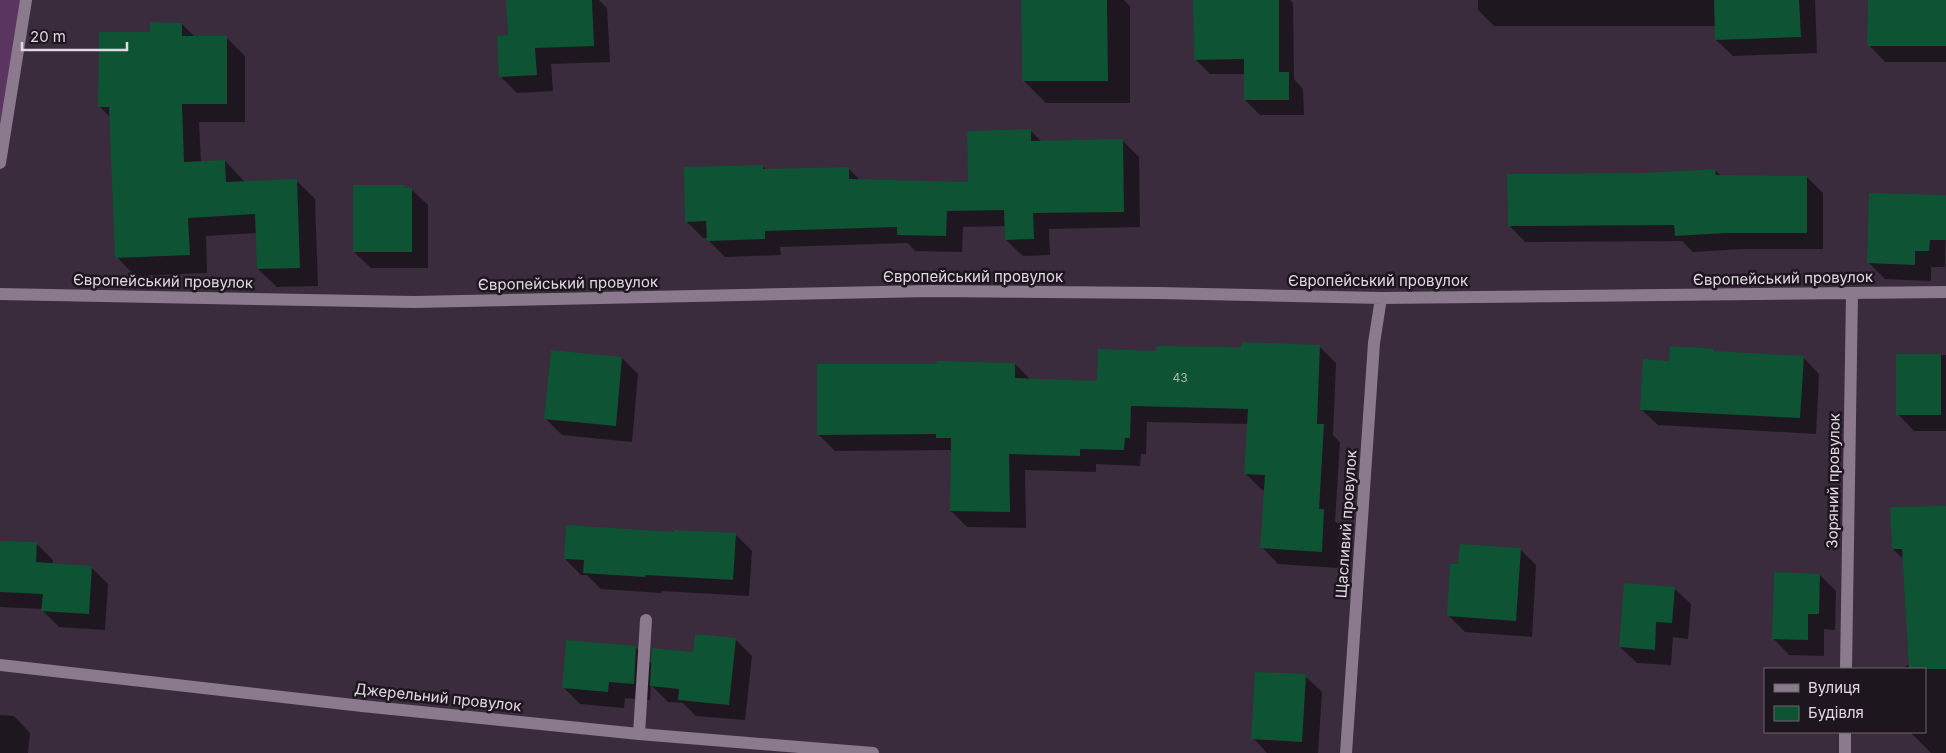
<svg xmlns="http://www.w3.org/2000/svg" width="1946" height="753" viewBox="0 0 1946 753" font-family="Inter,sans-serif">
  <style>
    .green { fill: #59355f }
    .shadow { fill: #0007 }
    .building { fill: #0e5333 }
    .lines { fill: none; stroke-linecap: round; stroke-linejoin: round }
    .lane { stroke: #8b798d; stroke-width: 12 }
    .street { stroke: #8b798d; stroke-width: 12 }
    .labels { text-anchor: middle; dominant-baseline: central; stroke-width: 5; stroke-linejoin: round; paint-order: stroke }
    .number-label { font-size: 12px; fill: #adb7b8 }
    .street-label { font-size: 15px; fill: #e2d8e4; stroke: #1d161e }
  </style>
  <rect width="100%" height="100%" fill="#3a2b3d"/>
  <path class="green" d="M 0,0 L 26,0 L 0,163 Z"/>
  <path class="shadow" d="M 507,0 L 599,0 L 607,8 L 610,62 L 551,64 L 553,91 L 517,93 L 500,76 L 509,36 Z
    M 1022,0 L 1124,0 L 1130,6 L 1130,103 L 1046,103 L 1023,80 Z
    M 1195,0 L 1290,0 L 1293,3 L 1294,79 L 1303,89 L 1304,115 L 1260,115 L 1245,100 L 1245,74 L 1210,74 L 1195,59 Z
    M 1478,0 L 1815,0 L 1817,53 L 1733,56 L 1716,40 L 1716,26 L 1494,26 L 1478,10 Z
    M 1869,0 L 1946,0 L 1946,62 L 1885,62 L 1869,45 Z
    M 182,24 L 195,37 L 226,37 L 245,56 L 245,122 L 199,122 L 201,162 L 225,161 L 243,180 L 243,183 L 297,181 L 315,199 L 318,286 L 277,287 L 258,269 L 257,233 L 206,236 L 207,273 L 135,276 L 117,257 L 111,118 L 99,106 L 151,33 Z
    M 1031,131 L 1042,142 L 1123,141 L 1139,157 L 1140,227 L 1049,229 L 1050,255 L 1023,256 L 1006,240 L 1006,226 L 963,227 L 962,252 L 915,251 L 908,243 L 780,247 L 781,255 L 725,257 L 708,240 L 708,238 L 703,238 L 686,221 L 763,167 L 767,170 L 848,168 L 861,181 L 969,184 Z
    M 1715,170 L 1721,176 L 1807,177 L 1823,193 L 1823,249 L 1743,249 L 1693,252 L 1682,241 L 1525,242 L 1509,225 L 1645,175 Z
    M 403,187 L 405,189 L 411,189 L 428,205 L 428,268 L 371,268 L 354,252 Z
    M 1946,196 L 1945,267 L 1931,267 L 1931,281 L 1885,279 L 1869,263 Z
    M 1320,347 L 1336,363 L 1333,435 L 1340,442 L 1335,521 L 1340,527 L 1338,568 L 1278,564 L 1262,547 L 1265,490 L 1262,490 L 1245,473 L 1249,424 L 1147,422 L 1146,454 L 1141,454 L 1140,466 L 1096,464 L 1096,472 L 1025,470 L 1026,528 L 967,527 L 951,511 L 952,452 L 950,450 L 835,451 L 819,435 L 1015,364 L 1031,380 L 1098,382 L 1158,352 Z
    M 1714,350 L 1716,353 L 1803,357 L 1819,374 L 1816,434 L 1658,425 L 1641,409 L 1670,362 Z
    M 1898,355 L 1946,355 L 1946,431 L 1914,431 L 1898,414 Z
    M 622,358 L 638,374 L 632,442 L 562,435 L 546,419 Z
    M 1946,507 L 1946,753 L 1931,753 L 1910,732 L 1925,732 L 1925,669 L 1906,669 L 1905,666 L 1910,665 L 1904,560 L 1893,549 Z
    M 675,533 L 736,535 L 752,551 L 749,596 L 662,591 L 661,593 L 601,589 L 587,575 L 581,575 L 565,559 Z
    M 0,542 L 37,544 L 53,560 L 53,564 L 91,567 L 108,584 L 105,630 L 59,627 L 43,611 L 43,609 L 0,607 Z
    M 1520,549 L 1536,565 L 1532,637 L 1465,632 L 1449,616 L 1459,566 Z
    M 1820,575 L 1836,591 L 1835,630 L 1824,629 L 1824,656 L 1789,655 L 1773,638 Z
    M 1674,588 L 1691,604 L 1688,639 L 1673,637 L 1671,665 L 1637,663 L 1620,647 Z
    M 735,639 L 752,656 L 745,720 L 696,716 L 683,703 L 668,702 L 651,685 L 650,700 L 625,698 L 624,708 L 580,704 L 563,687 L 636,648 L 653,665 Z
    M 1305,676 L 1322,692 L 1318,753 L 1267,753 L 1253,738 Z
    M 0,715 L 14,716 L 30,733 L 28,753 L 0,753 Z"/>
  <path class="building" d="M 506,0 L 592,0 L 594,46 L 535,48 L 537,75 L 499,77 L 497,36 L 508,35 Z
    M 1021,0 L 1107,0 L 1108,81 L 1022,81 Z
    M 1193,0 L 1279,0 L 1279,72 L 1289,72 L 1289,100 L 1244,100 L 1244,59 L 1194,60 Z
    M 1714,0 L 1799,0 L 1801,37 L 1715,40 Z
    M 1868,0 L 1946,0 L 1946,46 L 1867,46 Z
    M 150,22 L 182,23 L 182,36 L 227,36 L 227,104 L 182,104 L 184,162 L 225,160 L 226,182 L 297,179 L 300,268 L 257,269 L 255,214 L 188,218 L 190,255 L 115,258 L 109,107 L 98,107 L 99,32 L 150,32 Z
    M 1031,129 L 1031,141 L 1123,139 L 1124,212 L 1033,213 L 1034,239 L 1005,240 L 1004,210 L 947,211 L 946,236 L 897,235 L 897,227 L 765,231 L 765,239 L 707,241 L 706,221 L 685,222 L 684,167 L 763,165 L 763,169 L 849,167 L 849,179 L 968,182 L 967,131 Z
    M 1715,169 L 1716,175 L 1807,176 L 1807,233 L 1726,233 L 1675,236 L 1674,225 L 1508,226 L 1507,174 L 1645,173 Z
    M 353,185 L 404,185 L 404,188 L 412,188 L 412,252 L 353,252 Z
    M 1869,193 L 1946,195 L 1946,240 L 1930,240 L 1929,251 L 1915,251 L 1915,265 L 1867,263 Z
    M 1242,342 L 1320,345 L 1317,424 L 1324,424 L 1319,509 L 1324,509 L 1322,552 L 1260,548 L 1265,475 L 1244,474 L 1248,409 L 1131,406 L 1130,438 L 1125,438 L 1124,450 L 1080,449 L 1080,456 L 1009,454 L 1010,512 L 950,511 L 951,438 L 936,438 L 936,434 L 817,435 L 817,364 L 937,364 L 937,361 L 1015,363 L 1015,378 L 1097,381 L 1098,349 L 1156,351 L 1156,346 L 1242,347 Z
    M 1670,346 L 1714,349 L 1714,351 L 1804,356 L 1800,418 L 1640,410 L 1643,359 L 1669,361 Z
    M 551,350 L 622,357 L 616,426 L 544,419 Z
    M 1896,354 L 1941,354 L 1941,415 L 1896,415 Z
    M 1946,506 L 1946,669 L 1909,669 L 1902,549 L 1892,549 L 1890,507 Z
    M 566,525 L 674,532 L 674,530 L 736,533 L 733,580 L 646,575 L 645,577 L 583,573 L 584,560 L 564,559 Z
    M 0,541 L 37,542 L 36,562 L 92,566 L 89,614 L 41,611 L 43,594 L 0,592 Z
    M 1460,544 L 1521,548 L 1516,621 L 1447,616 L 1450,564 L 1458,564 Z
    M 1774,572 L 1820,574 L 1819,614 L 1808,614 L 1808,640 L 1772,639 Z
    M 1624,583 L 1675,587 L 1672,623 L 1656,622 L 1655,650 L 1619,647 Z
    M 695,634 L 736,638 L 729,705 L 678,700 L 679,689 L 650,686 L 652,648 L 693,652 Z
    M 566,640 L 636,646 L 634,684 L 609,682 L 608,692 L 562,688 Z
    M 1255,672 L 1306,674 L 1302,742 L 1251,739 Z"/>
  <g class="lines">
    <path class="lane" d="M 639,734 L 646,620"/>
    <path class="street" d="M 0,163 L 26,0
      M 0,294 L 414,302 L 929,291 L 1159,293 L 1381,298 L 1946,292
      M 0,665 L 362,706 L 639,734 L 873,753
      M 1846,669 L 1852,294
      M 1346,753 L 1374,343 L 1381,298
      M 1845,753 L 1845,732"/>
  </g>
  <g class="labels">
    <g class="number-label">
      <text x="1180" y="377">43</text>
    </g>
    <g class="street-label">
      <text x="973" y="276">Європейський провулок</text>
      <text transform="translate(1783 278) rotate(-1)">Європейський провулок</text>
      <text x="1378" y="280">Європейський провулок</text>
      <text transform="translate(163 281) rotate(1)">Європейський провулок</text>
      <text transform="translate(568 283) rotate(-1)">Європейський провулок</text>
      <text transform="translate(1833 481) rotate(-89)">Зоряний провулок</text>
      <text transform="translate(1346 524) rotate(-86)">Щасливий провулок</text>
      <text transform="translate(438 697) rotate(6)">Джерельний провулок</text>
    </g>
  </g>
  <rect x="1764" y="668" width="162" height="65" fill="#1d161e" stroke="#6c646d"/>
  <rect x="1774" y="684" width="25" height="8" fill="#8b798d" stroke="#6c646d"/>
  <text x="1808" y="693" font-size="15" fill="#e2d8e4">Вулиця</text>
  <rect x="1774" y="706" width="25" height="15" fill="#0e5333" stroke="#6c646d"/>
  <text x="1808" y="718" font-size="15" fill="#e2d8e4">Будівля</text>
  <path d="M22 42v8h105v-8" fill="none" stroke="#e2d8e4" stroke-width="2.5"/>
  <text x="30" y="42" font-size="15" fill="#e2d8e4" stroke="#1d161e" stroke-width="4" paint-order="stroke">20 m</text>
</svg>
